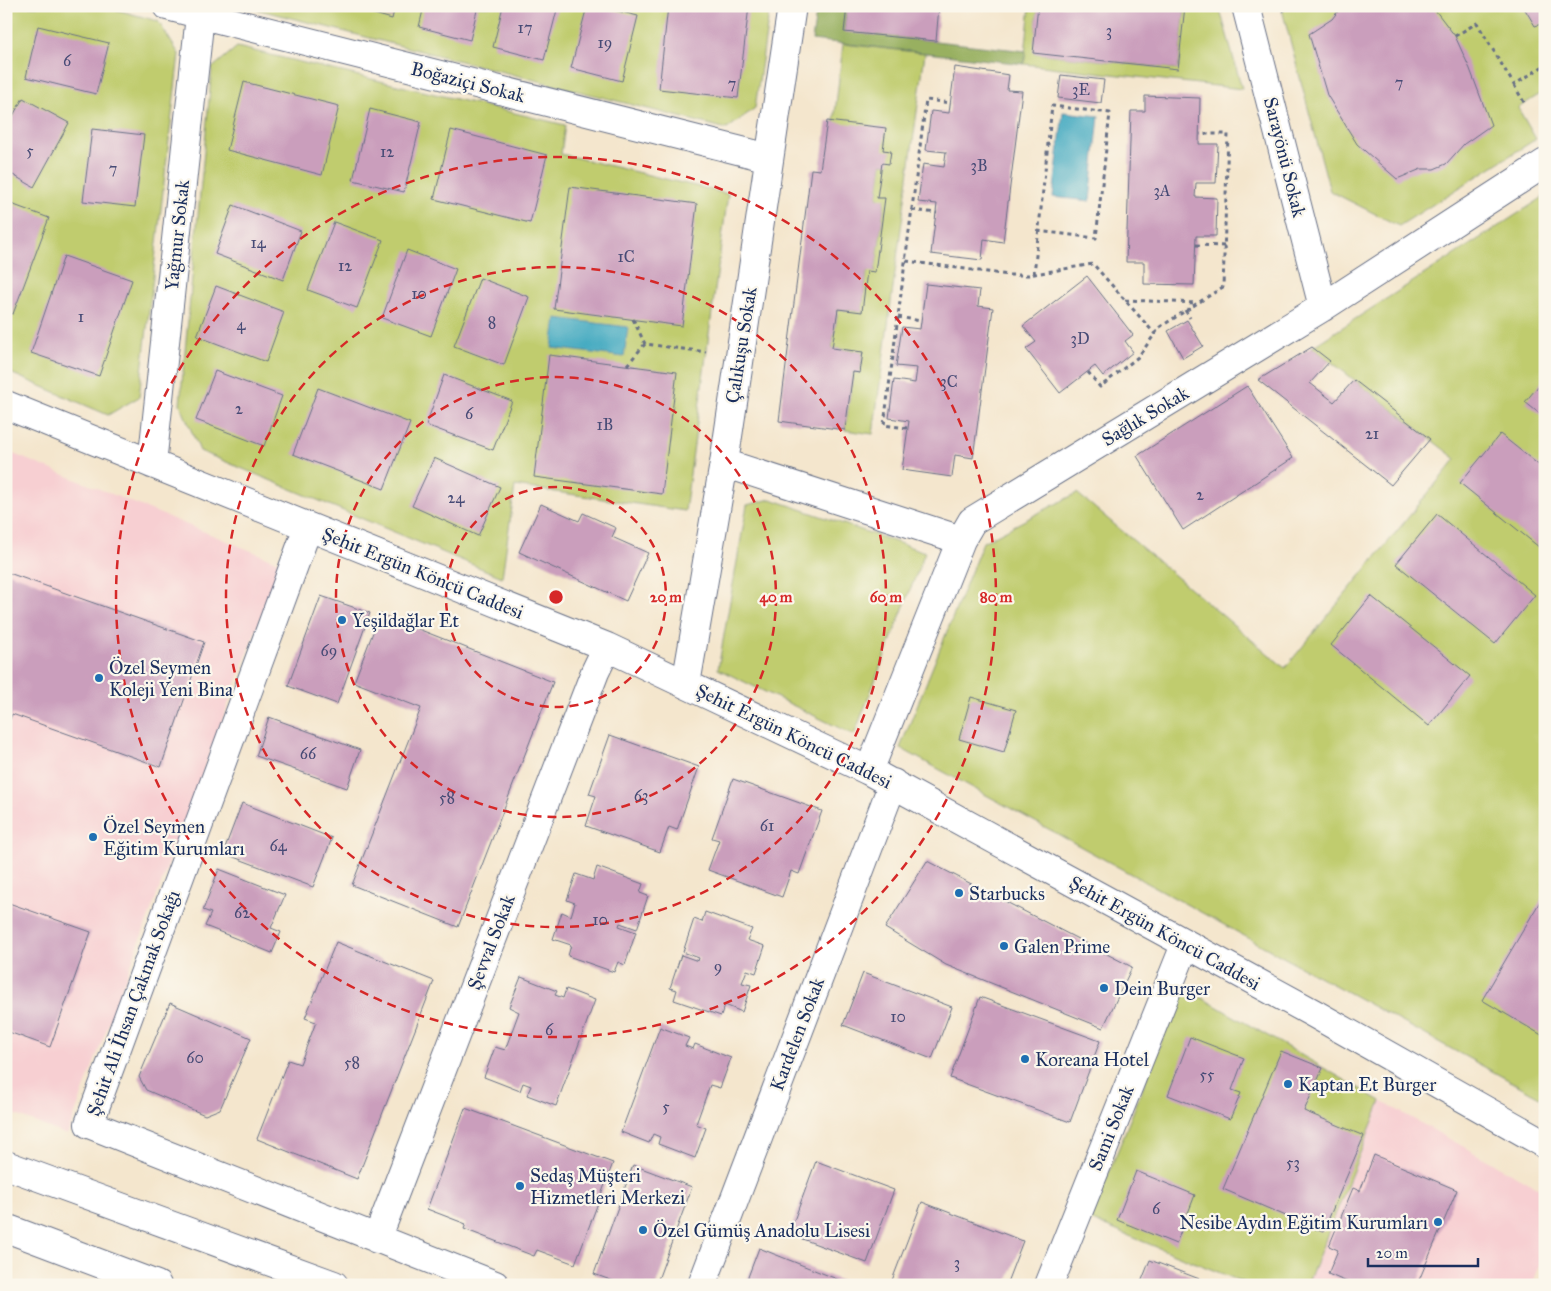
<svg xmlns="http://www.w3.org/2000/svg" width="1551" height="1291" viewBox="0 0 1551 1291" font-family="'IM FELL Great Primer',serif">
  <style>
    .built { fill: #f7cfd2 }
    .green { fill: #c0cc6e; stroke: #6e7e66 }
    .forest { fill: #98b061; stroke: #5a7060 }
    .water { fill: #3fa8c0; stroke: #2d6c8f }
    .building { fill: #ca9ebc }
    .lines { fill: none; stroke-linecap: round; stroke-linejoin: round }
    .minor-casing { stroke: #676f85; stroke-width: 30 }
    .highway-casing { stroke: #676f85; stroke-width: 30 }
    .path { stroke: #676f85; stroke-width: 3; stroke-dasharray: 4 4; stroke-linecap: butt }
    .minor { stroke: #fff; stroke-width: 28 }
    .highway { stroke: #fff; stroke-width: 28 }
    .ring { fill: none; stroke: #d62828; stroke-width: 2.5; stroke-dasharray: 9 6 }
    .poi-dot { fill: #1f6fb2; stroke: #fbf7ec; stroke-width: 2 }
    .labels { text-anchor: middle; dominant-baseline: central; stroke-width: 4.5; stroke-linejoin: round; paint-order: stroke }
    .number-label { font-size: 16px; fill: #474b76 }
    .street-label { font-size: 19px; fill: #1b2f5e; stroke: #fbf7ec }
    .poi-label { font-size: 19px; fill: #1b2f5e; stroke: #fbf7ec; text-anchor: start }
    .centre { fill: #d62828; stroke: #fbf7ec; stroke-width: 2.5 }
    .ring-label { font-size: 15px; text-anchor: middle; font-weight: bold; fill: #d62828; stroke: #fbf7ec; stroke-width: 4.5; stroke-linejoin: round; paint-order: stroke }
  </style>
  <rect width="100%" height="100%" fill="#fbf7ec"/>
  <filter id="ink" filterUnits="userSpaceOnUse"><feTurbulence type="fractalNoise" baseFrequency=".02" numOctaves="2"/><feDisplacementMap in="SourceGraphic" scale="10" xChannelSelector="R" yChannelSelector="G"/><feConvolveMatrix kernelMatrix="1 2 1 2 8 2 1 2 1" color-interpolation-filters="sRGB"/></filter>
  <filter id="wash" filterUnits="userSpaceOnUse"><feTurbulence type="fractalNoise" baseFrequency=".0096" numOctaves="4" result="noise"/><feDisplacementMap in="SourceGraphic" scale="20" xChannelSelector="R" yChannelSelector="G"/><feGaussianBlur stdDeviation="1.12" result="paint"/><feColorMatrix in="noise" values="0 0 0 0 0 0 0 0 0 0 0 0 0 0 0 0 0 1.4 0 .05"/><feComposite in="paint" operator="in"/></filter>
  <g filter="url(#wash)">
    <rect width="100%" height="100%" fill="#f4e6cd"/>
    <path class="built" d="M 6,451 L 281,563 L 67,1135 L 6,1111 Z
      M 1381,1101 L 1545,1192 L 1545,1252 L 1532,1285 L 1307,1285 Z"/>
    <path class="green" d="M 6,6 L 102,6 L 158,21 L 179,54 L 139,397 L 108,415 L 6,371 Z
      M 244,6 L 770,6 L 755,108 L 727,129 Z
      M 1030,6 L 1038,6 L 1034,53 L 1178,69 L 1185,7 L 1183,6 L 1219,6 L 1242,89 L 1024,64 Z
      M 1281,6 L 1545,6 L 1545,91 L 1518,108 L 1536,139 L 1399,226 L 1330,191 Z
      M 843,44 L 925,53 L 873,434 L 845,430 L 853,372 L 860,373 L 863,352 L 832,348 L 838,309 L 862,312 L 867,271 L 875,272 L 885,199 L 877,198 L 882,163 L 889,164 L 883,150 L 834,122 Z
      M 237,47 L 565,125 L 561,154 L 728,194 L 685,511 L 515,486 L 502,577 L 200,451 L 180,404 L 212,68 Z
      M 1545,196 L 1545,1100 L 900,748 L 983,542 L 1077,493 L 1285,668 L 1456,459 L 1312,347 Z
      M 771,499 L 925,552 L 854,735 L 718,669 L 747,505 Z
      M 1183,987 L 1381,1101 L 1307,1285 L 1250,1285 L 1090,1220 Z"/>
    <path class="forest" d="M 817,6 L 847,6 L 844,31 L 1026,51 L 1024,64 L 812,40 Z"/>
    <path class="water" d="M 1063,112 L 1099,116 L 1090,201 L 1053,197 Z
      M 556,318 L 628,327 L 624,357 L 552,348 Z"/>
    <g id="blocks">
      <path class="building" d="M 346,6 L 395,6 L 392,19 Z
        M 424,6 L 478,6 L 470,40 L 419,27 Z
        M 503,6 L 558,6 L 544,60 L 493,47 Z
        M 587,6 L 598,6 L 638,16 L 622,81 L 571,68 Z
        M 668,6 L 749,6 L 738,98 L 659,89 Z
        M 847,6 L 939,6 L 936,41 L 844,32 Z
        M 1038,6 L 1185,6 L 1178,69 L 1033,53 Z
        M 1342,6 L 1432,6 L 1455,36 L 1470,69 L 1491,125 L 1464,144 L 1446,164 L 1434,169 L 1421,169 L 1397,179 L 1357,144 L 1327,95 L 1309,34 L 1332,19 Z
        M 1523,6 L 1545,6 L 1545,23 L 1535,26 Z
        M 38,26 L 109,43 L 96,94 L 26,77 Z
        M 955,67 L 1009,75 L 1007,90 L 1022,91 L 1003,242 L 984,239 L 982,260 L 931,254 L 937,204 L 918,202 L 923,164 L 944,167 L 946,152 L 926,150 L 931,111 L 949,113 Z
        M 1061,75 L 1104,80 L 1101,103 L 1058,98 Z
        M 244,82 L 339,106 L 322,175 L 227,150 Z
        M 1145,96 L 1200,98 L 1199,144 L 1218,144 L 1216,183 L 1196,183 L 1195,197 L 1217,198 L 1216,236 L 1196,236 L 1194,285 L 1144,284 L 1144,262 L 1126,262 L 1131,111 L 1145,111 Z
        M 23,98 L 69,123 L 34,187 L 6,171 L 6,128 Z
        M 370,109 L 421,122 L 404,192 L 353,180 Z
        M 827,121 L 886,128 L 883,150 L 891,151 L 889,164 L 882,163 L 877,198 L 885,198 L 875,272 L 867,271 L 862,312 L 838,309 L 832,348 L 863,352 L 860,373 L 853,372 L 845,430 L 779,421 L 811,169 L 820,170 Z
        M 92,129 L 144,135 L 135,207 L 83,201 Z
        M 451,130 L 547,155 L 530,223 L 434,199 Z
        M 570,187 L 697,204 L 682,326 L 554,309 Z
        M 6,202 L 49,218 L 13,314 L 6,311 Z
        M 233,205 L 301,231 L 283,280 L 215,254 Z
        M 334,222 L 383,240 L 357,308 L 308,290 Z
        M 407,250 L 456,269 L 431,336 L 382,318 Z
        M 64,256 L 132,280 L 99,376 L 31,353 Z
        M 1087,276 L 1133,335 L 1125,341 L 1133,352 L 1103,376 L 1095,366 L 1060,393 L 1026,349 L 1036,342 L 1023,326 Z
        M 480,278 L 529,297 L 504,365 L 454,346 Z
        M 926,284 L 980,290 L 978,306 L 993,308 L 973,458 L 955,455 L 952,477 L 902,470 L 909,421 L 889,418 L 894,380 L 915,383 L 917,368 L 896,366 L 902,327 L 920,329 Z
        M 216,286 L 284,312 L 266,362 L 197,336 Z
        M 1187,320 L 1203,346 L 1183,358 L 1168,331 Z
        M 1312,347 L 1330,361 L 1310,383 L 1334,402 L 1354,380 L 1430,439 L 1391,485 L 1258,380 Z
        M 549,355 L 677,372 L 662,494 L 534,477 Z
        M 215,371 L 282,396 L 264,446 L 196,420 Z
        M 444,375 L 512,401 L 493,450 L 426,425 Z
        M 1545,378 L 1545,418 L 1525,402 Z
        M 1247,386 L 1293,458 L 1183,530 L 1137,456 Z
        M 318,388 L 410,423 L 384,489 L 293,454 Z
        M 1500,434 L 1545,470 L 1545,552 L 1460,483 Z
        M 434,458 L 500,487 L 478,536 L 412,506 Z
        M 541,504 L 579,521 L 583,513 L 616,528 L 612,537 L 648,553 L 626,601 L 519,552 Z
        M 1437,514 L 1535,595 L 1495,644 L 1396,564 Z
        M 6,572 L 204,642 L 161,767 L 12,714 L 6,729 Z
        M 321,596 L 370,613 L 337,704 L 288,686 Z
        M 1371,596 L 1470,676 L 1429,726 L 1331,645 Z
        M 380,614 L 553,682 L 458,927 L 352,885 L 421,708 L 354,682 Z
        M 971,697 L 1016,710 L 1004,752 L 959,739 Z
        M 269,717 L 360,750 L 347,788 L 256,756 Z
        M 610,735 L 699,767 L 677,830 L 669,827 L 660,852 L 586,826 L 596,796 L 589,794 Z
        M 733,779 L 822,811 L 799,874 L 791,871 L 782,897 L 708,870 L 719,840 L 712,838 Z
        M 242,803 L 332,838 L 313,887 L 223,853 Z
        M 927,861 L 1132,967 L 1103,1028 L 946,965 L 885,928 Z
        M 597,867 L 643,884 L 640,893 L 648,896 L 637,929 L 620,923 L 619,926 L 636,932 L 625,965 L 618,962 L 614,972 L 568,956 L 571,945 L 553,939 L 562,912 L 571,916 L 575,903 L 567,900 L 576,874 L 593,880 Z
        M 219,869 L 285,895 L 271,928 L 281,932 L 272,953 L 205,926 L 211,913 L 203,910 Z
        M 1545,893 L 1545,1037 L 1482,1000 Z
        M 6,902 L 91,932 L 50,1047 L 6,1031 Z
        M 705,912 L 752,929 L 747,940 L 765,946 L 756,973 L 747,970 L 742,983 L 751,985 L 742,1012 L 725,1005 L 721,1016 L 674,1000 L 677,990 L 670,988 L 681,955 L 698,961 L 699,958 L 683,952 L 694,919 L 702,922 Z
        M 336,942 L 434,981 L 357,1179 L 257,1139 L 288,1060 L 300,1064 L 316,1022 L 305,1018 Z
        M 863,973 L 952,1007 L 932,1059 L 843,1025 Z
        M 521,977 L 557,991 L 555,995 L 563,998 L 566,989 L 595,1000 L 556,1106 L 527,1095 L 531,1086 L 523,1083 L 520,1091 L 484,1077 L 495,1047 L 505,1050 L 519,1012 L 509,1007 Z
        M 980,997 L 1100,1041 L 1070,1122 L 950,1078 Z
        M 170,1003 L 251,1038 L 220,1109 L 205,1115 L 146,1090 L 139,1077 Z
        M 660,1027 L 689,1038 L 685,1046 L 693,1049 L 695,1044 L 731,1058 L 720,1088 L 710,1085 L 696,1124 L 706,1128 L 695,1158 L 658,1144 L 660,1137 L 653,1134 L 649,1143 L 621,1132 Z
        M 1190,1037 L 1244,1058 L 1232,1090 L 1241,1093 L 1230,1119 L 1168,1095 Z
        M 1281,1051 L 1323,1068 L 1304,1111 L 1364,1136 L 1323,1232 L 1223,1189 Z
        M 465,1108 L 613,1163 L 575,1264 L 537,1250 L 534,1256 L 464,1229 L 466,1224 L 427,1209 Z
        M 1374,1155 L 1457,1190 L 1417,1285 L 1354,1285 L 1328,1274 L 1338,1250 L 1329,1246 L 1353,1188 L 1360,1191 Z
        M 816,1161 L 894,1190 L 867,1263 L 789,1234 Z
        M 633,1165 L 692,1187 L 656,1285 L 624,1285 L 594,1274 Z
        M 1136,1171 L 1195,1195 L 1176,1244 L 1117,1220 Z
        M 922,1202 L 1023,1241 L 1006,1285 L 896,1285 L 891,1283 Z
        M 759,1248 L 852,1285 L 745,1285 Z
        M 1150,1260 L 1215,1285 L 1140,1285 Z"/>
    </g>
  </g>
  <g filter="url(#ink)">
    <use href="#blocks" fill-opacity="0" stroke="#676f85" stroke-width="1"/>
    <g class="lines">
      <g class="minor-casing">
        <path id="minor" d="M 167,6 L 769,158
          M 1246,6 L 1323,307
          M 6,405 L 607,647 L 869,771 L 1313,1013 L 1545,1144
          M 724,463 L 961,540
          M 152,464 L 201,6
          M 308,527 L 89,1124 L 495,1285
          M 686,684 L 724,463 L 792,6
          M 869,771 L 961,540 L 972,521 L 1323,307 L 1545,163
          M 377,1239 L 595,672 L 607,647
          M 702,1285 L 893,783
          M 1049,1285 L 1185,945"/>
      </g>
      <g class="highway-casing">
        <path id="highway" d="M 6,1165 L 334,1285
          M 6,1228 L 157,1285"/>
      </g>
      <path class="path" d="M 1282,11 L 1290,6
        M 1455,36 L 1477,23 L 1514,85 L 1545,65
        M 1514,85 L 1525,104
        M 912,210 L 937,213
        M 1196,245 L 1225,246
        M 906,261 L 1009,275 L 1029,275 L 1093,264 L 1155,334
        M 1034,274 L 1052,106 L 1110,113 L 1096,238 L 1038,231
        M 1125,300 L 1196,303
        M 1185,310 L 1190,318
        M 898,317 L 921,321
        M 633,319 L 645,344 L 706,352
        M 627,365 L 645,344
        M 1088,372 L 1100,387 L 1138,357 L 1160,327 L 1223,287 L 1228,134 L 1200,134
        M 907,428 L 884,425 L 926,100 L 951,103"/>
      <use href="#minor" class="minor"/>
      <use href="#highway" class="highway"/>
    </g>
  </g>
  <g class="ring">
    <circle cx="556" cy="597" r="110"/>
    <circle cx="556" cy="597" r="220"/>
    <circle cx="556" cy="597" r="330"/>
    <circle cx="556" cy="597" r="440"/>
  </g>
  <g class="poi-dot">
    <circle cx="342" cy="620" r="5"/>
    <circle cx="99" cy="678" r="5"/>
    <circle cx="93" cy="837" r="5"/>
    <circle cx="959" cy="893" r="5"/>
    <circle cx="1004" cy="946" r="5"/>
    <circle cx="1104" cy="988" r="5"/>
    <circle cx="1025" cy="1059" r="5"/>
    <circle cx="1288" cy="1084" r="5"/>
    <circle cx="520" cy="1186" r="5"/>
    <circle cx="1438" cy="1222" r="5"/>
    <circle cx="643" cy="1230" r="5"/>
  </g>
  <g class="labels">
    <g class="number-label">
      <text x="525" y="27">17</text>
      <text x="1109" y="30">3</text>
      <text x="605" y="42">19</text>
      <text x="67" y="60">6</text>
      <text x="1399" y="82">7</text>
      <text x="732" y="83">7</text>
      <text x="1081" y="89">3E</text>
      <text x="30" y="150">5</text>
      <text x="387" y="151">12</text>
      <text x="979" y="165">3B</text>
      <text x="113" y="168">7</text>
      <text x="1162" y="190">3A</text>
      <text x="258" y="242">14</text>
      <text x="626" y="256">1C</text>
      <text x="345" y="265">12</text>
      <text x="419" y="293">10</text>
      <text x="81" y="316">1</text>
      <text x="492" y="322">8</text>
      <text x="241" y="324">4</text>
      <text x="1080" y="338">3D</text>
      <text x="949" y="381">3C</text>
      <text x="239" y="408">2</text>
      <text x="469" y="413">6</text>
      <text x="605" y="424">1B</text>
      <text x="1372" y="433">21</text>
      <text x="1200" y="494">2</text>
      <text x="456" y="497">24</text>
      <text x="329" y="650">69</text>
      <text x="308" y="753">66</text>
      <text x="641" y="795">63</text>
      <text x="447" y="797">58</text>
      <text x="767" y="825">61</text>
      <text x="278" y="845">64</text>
      <text x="242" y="912">62</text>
      <text x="600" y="919">10</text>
      <text x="718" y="966">9</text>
      <text x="898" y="1016">10</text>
      <text x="549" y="1029">6</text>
      <text x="195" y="1057">60</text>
      <text x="352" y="1062">58</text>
      <text x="1207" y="1074">55</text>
      <text x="666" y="1106">5</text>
      <text x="1293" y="1162">53</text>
      <text x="1156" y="1208">6</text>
      <text x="957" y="1262">3</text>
    </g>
    <g class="street-label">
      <text transform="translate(468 82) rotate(14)">Boğaziçi Sokak</text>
      <text transform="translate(1285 157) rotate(76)">Sarayönü Sokak</text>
      <text transform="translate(177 235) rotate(-84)">Yağmur Sokak</text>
      <text transform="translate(741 345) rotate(-81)">Çalıkuşu Sokak</text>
      <text transform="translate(1145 416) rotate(-31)">Sağlık Sokak</text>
      <text transform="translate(423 573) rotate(22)">Şehit Ergün Köncü Caddesi</text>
      <text transform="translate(794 736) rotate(26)">Şehit Ergün Köncü Caddesi</text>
      <text transform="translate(1165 933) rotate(29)">Şehit Ergün Köncü Caddesi</text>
      <text transform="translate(491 942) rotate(-69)">Şevval Sokak</text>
      <text transform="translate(133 1003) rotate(-70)">Şehit Ali İhsan Çakmak Sokağı</text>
      <text transform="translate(797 1034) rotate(-69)">Kardelen Sokak</text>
      <text transform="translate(1111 1128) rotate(-68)">Sami Sokak</text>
    </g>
    <g class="poi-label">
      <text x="352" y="620">Yeşildağlar Et</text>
      <text x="109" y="667">Özel Seymen<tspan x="109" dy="22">Koleji Yeni Bina</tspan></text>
      <text x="103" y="826">Özel Seymen<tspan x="103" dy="22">Eğitim Kurumları</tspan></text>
      <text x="969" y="893">Starbucks</text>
      <text x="1014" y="946">Galen Prime</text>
      <text x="1114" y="988">Dein Burger</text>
      <text x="1035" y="1059">Koreana Hotel</text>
      <text x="1298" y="1084">Kaptan Et Burger</text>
      <text x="530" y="1175">Sedaş Müşteri<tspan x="530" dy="22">Hizmetleri Merkezi</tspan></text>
      <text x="1428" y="1222" text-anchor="end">Nesibe Aydın Eğitim Kurumları</text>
      <text x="653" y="1230">Özel Gümüş Anadolu Lisesi</text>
    </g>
  </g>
  <circle cx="556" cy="597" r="8" class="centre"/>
  <g class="ring-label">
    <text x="666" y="602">20 m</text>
    <text x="776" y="602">40 m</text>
    <text x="886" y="602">60 m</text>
    <text x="996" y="602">80 m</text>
  </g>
  <rect width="1551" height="1291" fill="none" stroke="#fbf7ec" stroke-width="25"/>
  <path d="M1368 1258v8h110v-8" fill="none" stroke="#1b2f5e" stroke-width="2.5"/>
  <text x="1376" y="1258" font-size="15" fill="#1b2f5e" stroke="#fbf7ec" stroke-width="4" paint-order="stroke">20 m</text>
</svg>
